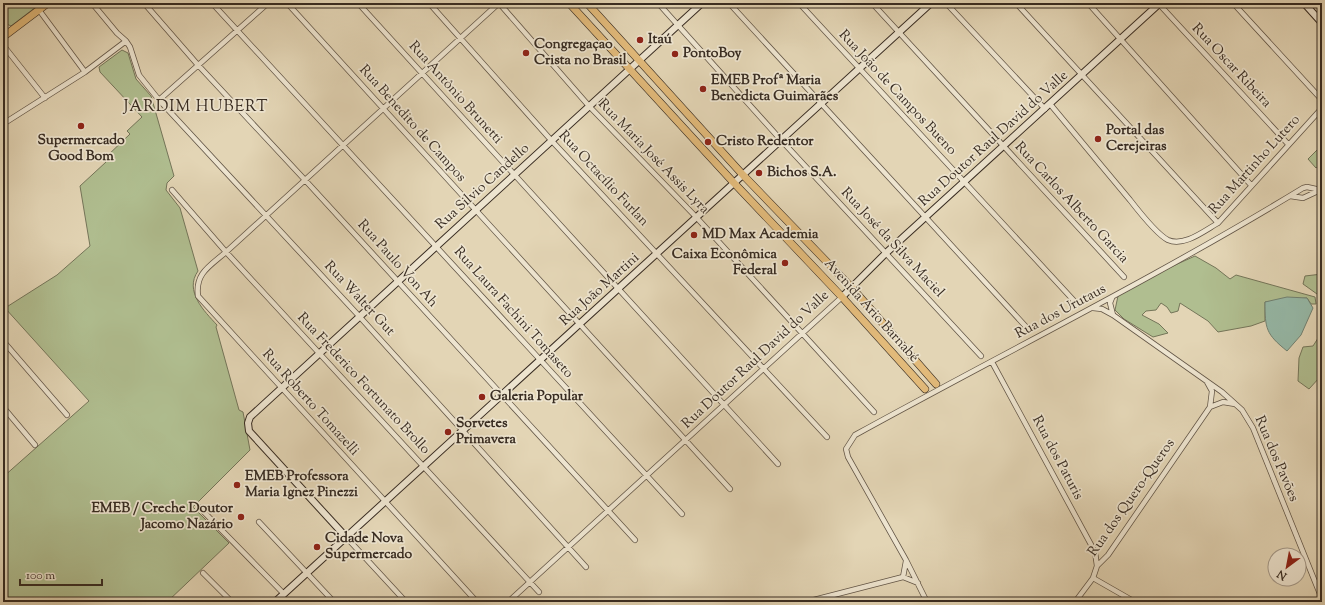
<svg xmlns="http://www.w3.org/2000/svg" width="1325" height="605" viewBox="0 0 1325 605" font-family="'Sorts Mill Goudy',serif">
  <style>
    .green { fill: #b0be90; stroke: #747559 }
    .water { fill: #96b9a8; stroke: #708172 }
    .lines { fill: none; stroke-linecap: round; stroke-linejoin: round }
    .street-casing { stroke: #635647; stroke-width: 6 }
    .secondary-casing { stroke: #382c22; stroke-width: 8 }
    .primary-casing { stroke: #382c22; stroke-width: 8 }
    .street { stroke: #ede4cf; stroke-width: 4.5 }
    .secondary { stroke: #ede4cf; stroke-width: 6 }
    .primary { stroke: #e2ba7a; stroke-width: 7 }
    .poi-dot { fill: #8f2418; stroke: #ede4cf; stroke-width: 1.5 }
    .labels { text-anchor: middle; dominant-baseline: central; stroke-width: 3.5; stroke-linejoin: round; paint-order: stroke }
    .poi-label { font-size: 14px; font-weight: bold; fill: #382c22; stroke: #ede4cf; text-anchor: start }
    .street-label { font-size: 14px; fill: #382c22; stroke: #ede4cf }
    .quarter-label { font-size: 16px; letter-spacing: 1px; fill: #382c22; stroke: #ede4cf }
  </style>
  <rect width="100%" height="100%" fill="#e3d5b5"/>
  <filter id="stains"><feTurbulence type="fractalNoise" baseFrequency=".005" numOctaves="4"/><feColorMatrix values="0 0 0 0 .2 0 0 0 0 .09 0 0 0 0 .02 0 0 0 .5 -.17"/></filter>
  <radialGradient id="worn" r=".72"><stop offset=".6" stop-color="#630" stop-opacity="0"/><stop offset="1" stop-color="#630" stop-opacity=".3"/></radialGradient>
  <path class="green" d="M 3,3 L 41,3 L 11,26 C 1,23 3,12 3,3 Z
    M 122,50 L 128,53 L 136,79 L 151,96 L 174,176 L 167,183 L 166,190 L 180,208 L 198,271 C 184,291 204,311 217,325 L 216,327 L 239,410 L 243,412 L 250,450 L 193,507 L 229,543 L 167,602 L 3,602 L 3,477 L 89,401 L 5,308 L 57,275 L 90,246 L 80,186 L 106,162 L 104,159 L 130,134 L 127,131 L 142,117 L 100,72 L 99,67 Z
    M 1322,145 L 1322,163 L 1316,168 L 1308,159 Z
    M 1195,256 L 1216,268 L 1230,279 L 1236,275 L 1315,297 L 1316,304 L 1311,304 L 1307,298 L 1265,302 L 1265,321 L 1251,326 L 1218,332 L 1208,321 L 1180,303 L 1178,311 L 1171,313 L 1167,307 L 1161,303 L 1156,310 L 1146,311 L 1142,315 L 1159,324 L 1168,333 L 1153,337 L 1124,319 L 1115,310 L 1118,296 L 1164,270 Z
    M 1322,274 L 1322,294 L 1317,294 L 1303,284 L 1305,276 Z
    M 1322,332 L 1322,385 L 1320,377 L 1309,389 L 1298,381 L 1299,358 L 1303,347 L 1313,346 Z"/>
  <path class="water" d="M 1287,297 L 1307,298 L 1313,308 L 1301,335 L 1287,351 C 1266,334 1265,329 1265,302 Z"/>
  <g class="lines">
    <g class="street-casing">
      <path id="street" d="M 92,3 L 117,33 L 126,41 L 130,47 L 139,75 L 159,100 L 359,316 L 586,567
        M 144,3 L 198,65 L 305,180 L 635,540
        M 212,3 L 682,514
        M 287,3 L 730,489
        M 358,3 L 778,464
        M 429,3 L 551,140 L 827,437
        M 499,3 L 589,106 L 697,218 L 874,412
        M 658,3 L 781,140 L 981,356
        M 729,3 L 1029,330
        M 799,3 L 1077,304
        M 872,3 L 1124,277
        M 946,3 L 1045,109
        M 1016,3 L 1218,223
        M 1088,3 L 1251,185
        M 1158,3 L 1288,144
        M 1233,3 L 1322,100
        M 39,10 L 85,72
        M 3,45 L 45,98
        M 159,100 L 268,3
        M 1050,104 C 1077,136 1103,168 1130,200 C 1137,209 1158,235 1168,240 C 1184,247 1204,231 1218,223 L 1322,108
        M 3,124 L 85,72 L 126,41
        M 172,190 L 226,252 L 539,592
        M 1112,298 L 1110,303 L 1113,315 L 1222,392 L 1242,410 L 1253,428 L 1322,599
        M 1093,308 L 1102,309 L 1113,315
        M 3,341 L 67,415
        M 992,362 L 1095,552 L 1097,566
        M 3,407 L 35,445
        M 1210,407 L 1223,402 L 1235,404
        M 199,507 L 284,594
        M 259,522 L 334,602
        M 346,537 L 406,602
        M 203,573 L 232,602
        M 903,577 L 906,561
        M 1093,578 L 1135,602
        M 172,602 L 173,602
        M 477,602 L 198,296 C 195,273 210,266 226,252 L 499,3
        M 508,602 L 842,297
        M 806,602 L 903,577 L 918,583
        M 927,602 L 906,560 L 848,457 L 846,449 L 855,435 C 1004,353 1157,277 1303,188 L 1307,187 L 1316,189 L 1316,192 L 1303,198 L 1290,196
        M 1075,602 L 1093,578 L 1097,566 L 1108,555 L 1210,407 L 1212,391 L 1207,382"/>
    </g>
    <g class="secondary-casing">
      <path id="secondary" d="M 1304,3 L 1322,23
        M 842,297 L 886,253 L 1160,3
        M 346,537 L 249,431 L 248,423 L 250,417 L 702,3
        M 275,602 L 931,3"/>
    </g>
    <g class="primary-casing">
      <path id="primary" d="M 569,3 L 734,183 L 842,297 L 925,389
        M 587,3 L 743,175 L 852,288 L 936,384
        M 3,37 L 48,3"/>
    </g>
    <use href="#street" class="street"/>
    <use href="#secondary" class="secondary"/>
    <use href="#primary" class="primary"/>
  </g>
  <g class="poi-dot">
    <circle cx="640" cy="40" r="4"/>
    <circle cx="526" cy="53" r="4"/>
    <circle cx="675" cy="54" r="4"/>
    <circle cx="703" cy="89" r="4"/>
    <circle cx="81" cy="126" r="4"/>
    <circle cx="1098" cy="139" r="4"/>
    <circle cx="708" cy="142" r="4"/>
    <circle cx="759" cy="173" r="4"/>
    <circle cx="694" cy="235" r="4"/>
    <circle cx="785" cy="263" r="4"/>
    <circle cx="482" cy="397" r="4"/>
    <circle cx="448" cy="432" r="4"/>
    <circle cx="237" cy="485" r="4"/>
    <circle cx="241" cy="517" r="4"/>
    <circle cx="317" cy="547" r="4"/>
  </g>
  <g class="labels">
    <g class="poi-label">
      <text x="648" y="40">Itaú</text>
      <text x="534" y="45">Congregaçao<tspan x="534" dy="16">Crista no Brasil</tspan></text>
      <text x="683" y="54">PontoBoy</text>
      <text x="711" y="81">EMEB Profª Maria<tspan x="711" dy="16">Benedicta Guimarães</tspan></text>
      <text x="1106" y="131">Portal das<tspan x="1106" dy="16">Cerejeiras</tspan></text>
      <text x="81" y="141" text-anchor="middle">Supermercado<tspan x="81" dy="16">Good Bom</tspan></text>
      <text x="716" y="142">Cristo Redentor</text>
      <text x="767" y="173">Bichos S.A.</text>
      <text x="702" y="235">MD Max Academia</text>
      <text x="777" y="255" text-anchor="end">Caixa Econômica<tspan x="777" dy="16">Federal</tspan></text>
      <text x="490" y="397">Galeria Popular</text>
      <text x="456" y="424">Sorvetes<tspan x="456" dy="16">Primavera</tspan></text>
      <text x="245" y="477">EMEB Professora<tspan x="245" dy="16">Maria Ignez Pinezzi</tspan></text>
      <text x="233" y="509" text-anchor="end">EMEB / Creche Doutor<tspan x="233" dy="16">Jacomo Nazário</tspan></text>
      <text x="325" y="539">Cidade Nova<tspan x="325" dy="16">Supermercado</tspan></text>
    </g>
    <g class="street-label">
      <text transform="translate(1231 66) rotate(47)">Rua Oscar Ribeira</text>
      <text transform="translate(455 93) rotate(48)">Rua Antônio Brunetti</text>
      <text transform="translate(897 93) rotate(47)">Rua João de Campos Bueno</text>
      <text transform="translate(412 124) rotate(48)">Rua Benedito de Campos</text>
      <text transform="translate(994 139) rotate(-42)">Rua Doutor Raul David do Valle</text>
      <text transform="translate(653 157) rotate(46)">Rua Maria José Assis Lyra</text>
      <text transform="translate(1255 165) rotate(-48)">Rua Martinho Lutero</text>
      <text transform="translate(603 179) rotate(47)">Rua Octacílio Furlan</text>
      <text transform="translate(483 187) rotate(-42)">Rua Silvio Candello</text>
      <text transform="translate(1071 203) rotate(47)">Rua Carlos Alberto Garcia</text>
      <text transform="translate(892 243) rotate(47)">Rua José da Silva Maciel</text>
      <text transform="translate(397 264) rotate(48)">Rua Paulo Von Ah</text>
      <text transform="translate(600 290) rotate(-42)">Rua João Martini</text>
      <text transform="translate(359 299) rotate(47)">Rua Walter Gut</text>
      <text transform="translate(871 311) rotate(48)">Avenida Ário Barnabé</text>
      <text transform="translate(1061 312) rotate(-28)">Rua dos Urutaus</text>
      <text transform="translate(513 313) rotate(48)">Rua Laura Fachini Tomaseto</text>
      <text transform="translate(756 360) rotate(-43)">Rua Doutor Raul David do Valle</text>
      <text transform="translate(363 384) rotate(47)">Rua Frederico Fortunato Brollo</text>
      <text transform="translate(310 403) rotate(48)">Rua Roberto Tomazelli</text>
      <text transform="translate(1057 458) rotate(62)">Rua dos Paturis</text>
      <text transform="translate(1276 459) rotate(67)">Rua dos Pavões</text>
      <text transform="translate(1132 498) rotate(-55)">Rua dos Quero-Queros</text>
    </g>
    <g class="quarter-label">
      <text x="196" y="107">JARDIM HUBERT</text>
    </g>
  </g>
  <rect width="1325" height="605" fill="none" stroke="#e3d5b5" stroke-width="16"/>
  <rect x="4" y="4" width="1317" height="597" fill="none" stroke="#382c22" stroke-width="2"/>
  <rect x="8" y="8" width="1309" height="589" fill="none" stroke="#382c22"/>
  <g transform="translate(1287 567) rotate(212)"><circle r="19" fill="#ede4cf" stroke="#a59a8a"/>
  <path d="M0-3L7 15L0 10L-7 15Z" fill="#8f2418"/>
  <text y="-6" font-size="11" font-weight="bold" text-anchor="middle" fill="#382c22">N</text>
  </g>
  <path d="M20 579v6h82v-6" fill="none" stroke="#382c22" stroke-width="2"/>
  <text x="26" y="579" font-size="12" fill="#382c22" stroke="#ede4cf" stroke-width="3" paint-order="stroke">100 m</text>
  <rect width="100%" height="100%" filter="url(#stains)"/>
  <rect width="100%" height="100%" fill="url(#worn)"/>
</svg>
